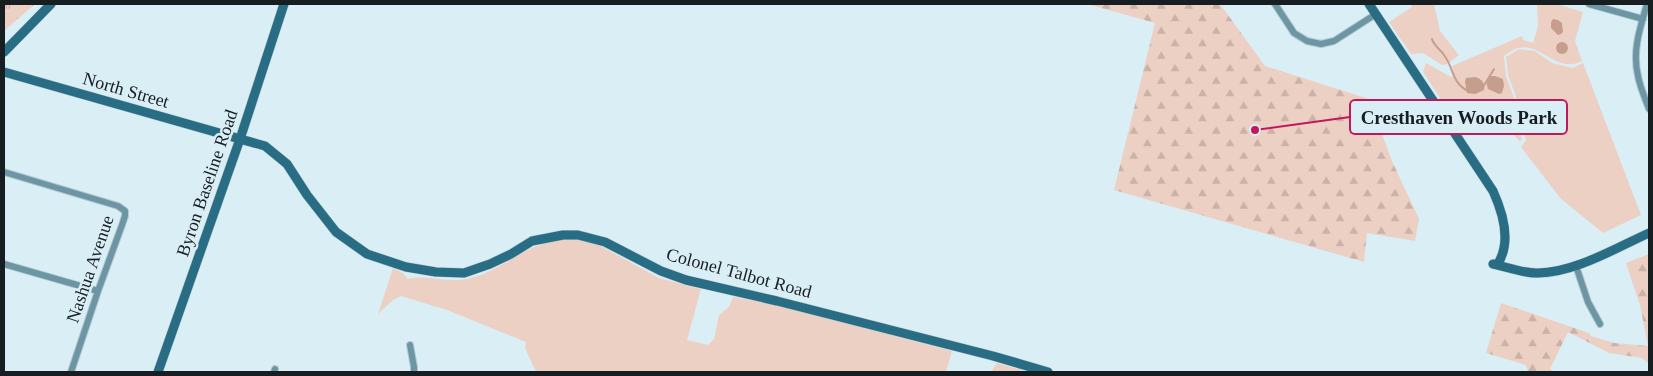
<svg xmlns="http://www.w3.org/2000/svg" width="1653" height="376" viewBox="0 0 1653 376" font-family="'Times New Roman',serif">
  <style>
    .grass { fill: #edd0c4 }
    .forest { fill: url(#forest-firs) }
    .park { fill: url(#park-tufts) }
    .water { fill: #c59e8d }
    .lines { fill: none; stroke-linecap: round; stroke-linejoin: round }
    .stream { stroke: #c59e8d; stroke-width: 2 }
    .street-casing { stroke: #b7c9d0; stroke-width: 8 }
    .secondary-casing { stroke: #b7c9d0; stroke-width: 10 }
    .street { stroke: #6d96a5; stroke-width: 6 }
    .secondary { stroke: #286d83; stroke-width: 9 }
    .labels { text-anchor: middle; dominant-baseline: central; stroke-width: 5; stroke-linejoin: round; paint-order: stroke }
    .street-label { font-size: 18px; fill: #171e21; stroke: #daeef6 }
    .leader { fill: none; stroke: #c2185b; stroke-width: 2 }
    .callout-dot { fill: #c2185b; stroke: #daeef6; stroke-width: 2 }
    .callout { fill: #daeef6; stroke: #c2185b; stroke-width: 2 }
    .callout-label { font-size: 19px; text-anchor: middle; font-weight: bold; fill: #171e21 }
  </style>
  <defs>
    <pattern id="forest-firs" width="22" height="20" patternUnits="userSpaceOnUse" patternTransform="scale(1.25)"><rect width="22" height="20" fill="#edd0c4"/><path d="M5 1l3.5 6h-7zM16 11l3.5 6h-7z" fill="#cab2a8"/></pattern>
    <pattern id="park-tufts" width="24" height="20" patternUnits="userSpaceOnUse" patternTransform="scale(1.25)"><rect width="24" height="20" fill="#edd0c4"/><path d="M3 7l-1-3M5 7V3M7 7l1-3M15 17l-1-3M17 17v-4M19 17l1-3" fill="none" stroke="#cab2a8"/></pattern>
  </defs>
  <rect width="100%" height="100%" fill="#daeef6"/>
  <path class="grass" d="M 1411,4 L 1434,4 L 1440,31 L 1459,55 L 1447,64 L 1442,65 L 1423,53 L 1411,54 L 1389,22 L 1412,7 Z
    M 1537,4 L 1557,4 L 1583,12 L 1575,41 L 1582,61 C 1555,74 1541,42 1518,48 C 1514,49 1508,53 1504,56 L 1506,76 L 1513,95 L 1522,140 L 1519,141 L 1491,107 L 1470,108 L 1453,118 L 1423,72 L 1426,63 L 1451,77 L 1454,76 L 1452,66 L 1522,36 L 1523,40 L 1533,43 L 1538,26 Z
    M 1519,49 L 1535,51 L 1552,63 L 1573,68 L 1583,63 L 1641,215 L 1603,233 L 1561,199 L 1521,147 L 1526,140 L 1515,94 L 1508,75 L 1506,57 Z
    M 556,240 L 580,240 L 597,244 L 659,278 L 701,289 L 687,340 L 708,345 L 714,339 L 719,315 L 729,307 L 733,297 L 776,305 L 952,351 L 946,372 L 536,372 L 525,348 L 526,342 L 447,310 L 401,296 L 393,300 L 378,314 L 393,268 L 403,273 L 408,279 C 426,274 447,283 466,279 C 490,275 509,259 530,249 C 538,245 547,243 556,240 Z
    M 997,363 L 1022,370 L 1021,372 L 991,372 Z"/>
  <path class="forest" d="M 1087,4 L 1220,4 L 1265,66 L 1369,99 L 1392,161 L 1419,219 L 1415,241 L 1367,233 L 1364,262 L 1114,190 L 1155,23 Z
    M 1649,254 L 1649,364 L 1642,358 L 1609,353 L 1568,332 L 1550,369 L 1555,372 L 1528,372 L 1526,365 L 1486,353 L 1501,303 L 1589,333 L 1591,336 L 1614,343 L 1648,346 L 1640,305 L 1626,263 Z"/>
  <path class="park" d="M 4,4 L 35,4 L 4,31 Z"/>
  <path class="water" d="M 1553,19 L 1558,20 L 1562,23 L 1563,32 L 1561,34 L 1558,35 L 1551,28 L 1551,22 Z
    M1556 48a6 6 0 1 1 12 0a6 6 0 1 1-12 0Z
    M 1491,76 L 1495,76 L 1503,79 L 1504,86 L 1502,93 L 1499,94 L 1488,89 L 1486,81 Z
    M 1475,77 C 1482,79 1485,83 1484,90 L 1475,94 L 1467,93 L 1465,82 L 1466,78 Z"/>
  <g class="lines">
    <path class="stream" d="M 1432,39 C 1434,46 1440,49 1444,55 C 1454,68 1451,82 1468,91
      M 1483,87 L 1494,69"/>
    <g class="street-casing">
      <path id="street" d="M 1275,4 L 1294,33 L 1307,41 L 1321,44 L 1334,41 L 1376,14
        M 1589,4 L 1643,19
        M 1647,4 C 1640,28 1632,51 1638,76 C 1640,87 1645,98 1649,109
        M 4,172 L 118,206 L 125,211 L 125,216 L 122,225 L 98,291 L 71,372
        M 4,264 L 98,291
        M 1576,266 L 1588,302 L 1600,324
        M 410,345 L 414,367 L 414,372
        M 274,372 L 275,369"/>
    </g>
    <g class="secondary-casing">
      <path id="secondary" d="M 1369,4 L 1493,191 C 1503,213 1512,243 1497,265
        M 4,52 L 51,4
        M 4,72 L 265,146 L 287,164 L 307,195 L 336,232 L 367,254 L 406,267 L 436,272 L 464,273 L 490,264 L 511,254 L 532,241 L 563,235 L 578,235 L 605,242 L 661,271 L 686,280 L 777,301 L 993,356 L 1048,372
        M 1493,264 C 1507,267 1522,273 1536,273 C 1572,274 1616,248 1649,233
        M 158,372 L 240,139 L 284,4"/>
    </g>
    <use href="#street" class="street"/>
    <use href="#secondary" class="secondary"/>
  </g>
  <g class="labels">
    <g class="street-label">
      <text transform="translate(126 90) rotate(16)">North Street</text>
      <text transform="translate(207 183) rotate(-71)">Byron Baseline Road</text>
      <text transform="translate(90 269) rotate(-71)">Nashua Avenue</text>
      <text transform="translate(739 273) rotate(15)">Colonel Talbot Road</text>
    </g>
  </g>
  <path class="leader" d="M1255 130L1350 117"/>
  <circle class="callout-dot" cx="1255" cy="130" r="5"/>
  <rect class="callout" x="1350" y="100" width="217" height="34" rx="5"/>
  <g class="callout-label">
    <text x="1459" y="124">Cresthaven Woods Park</text>
  </g>
  <rect width="1653" height="376" fill="none" stroke="#171e21" stroke-width="10"/>
</svg>
